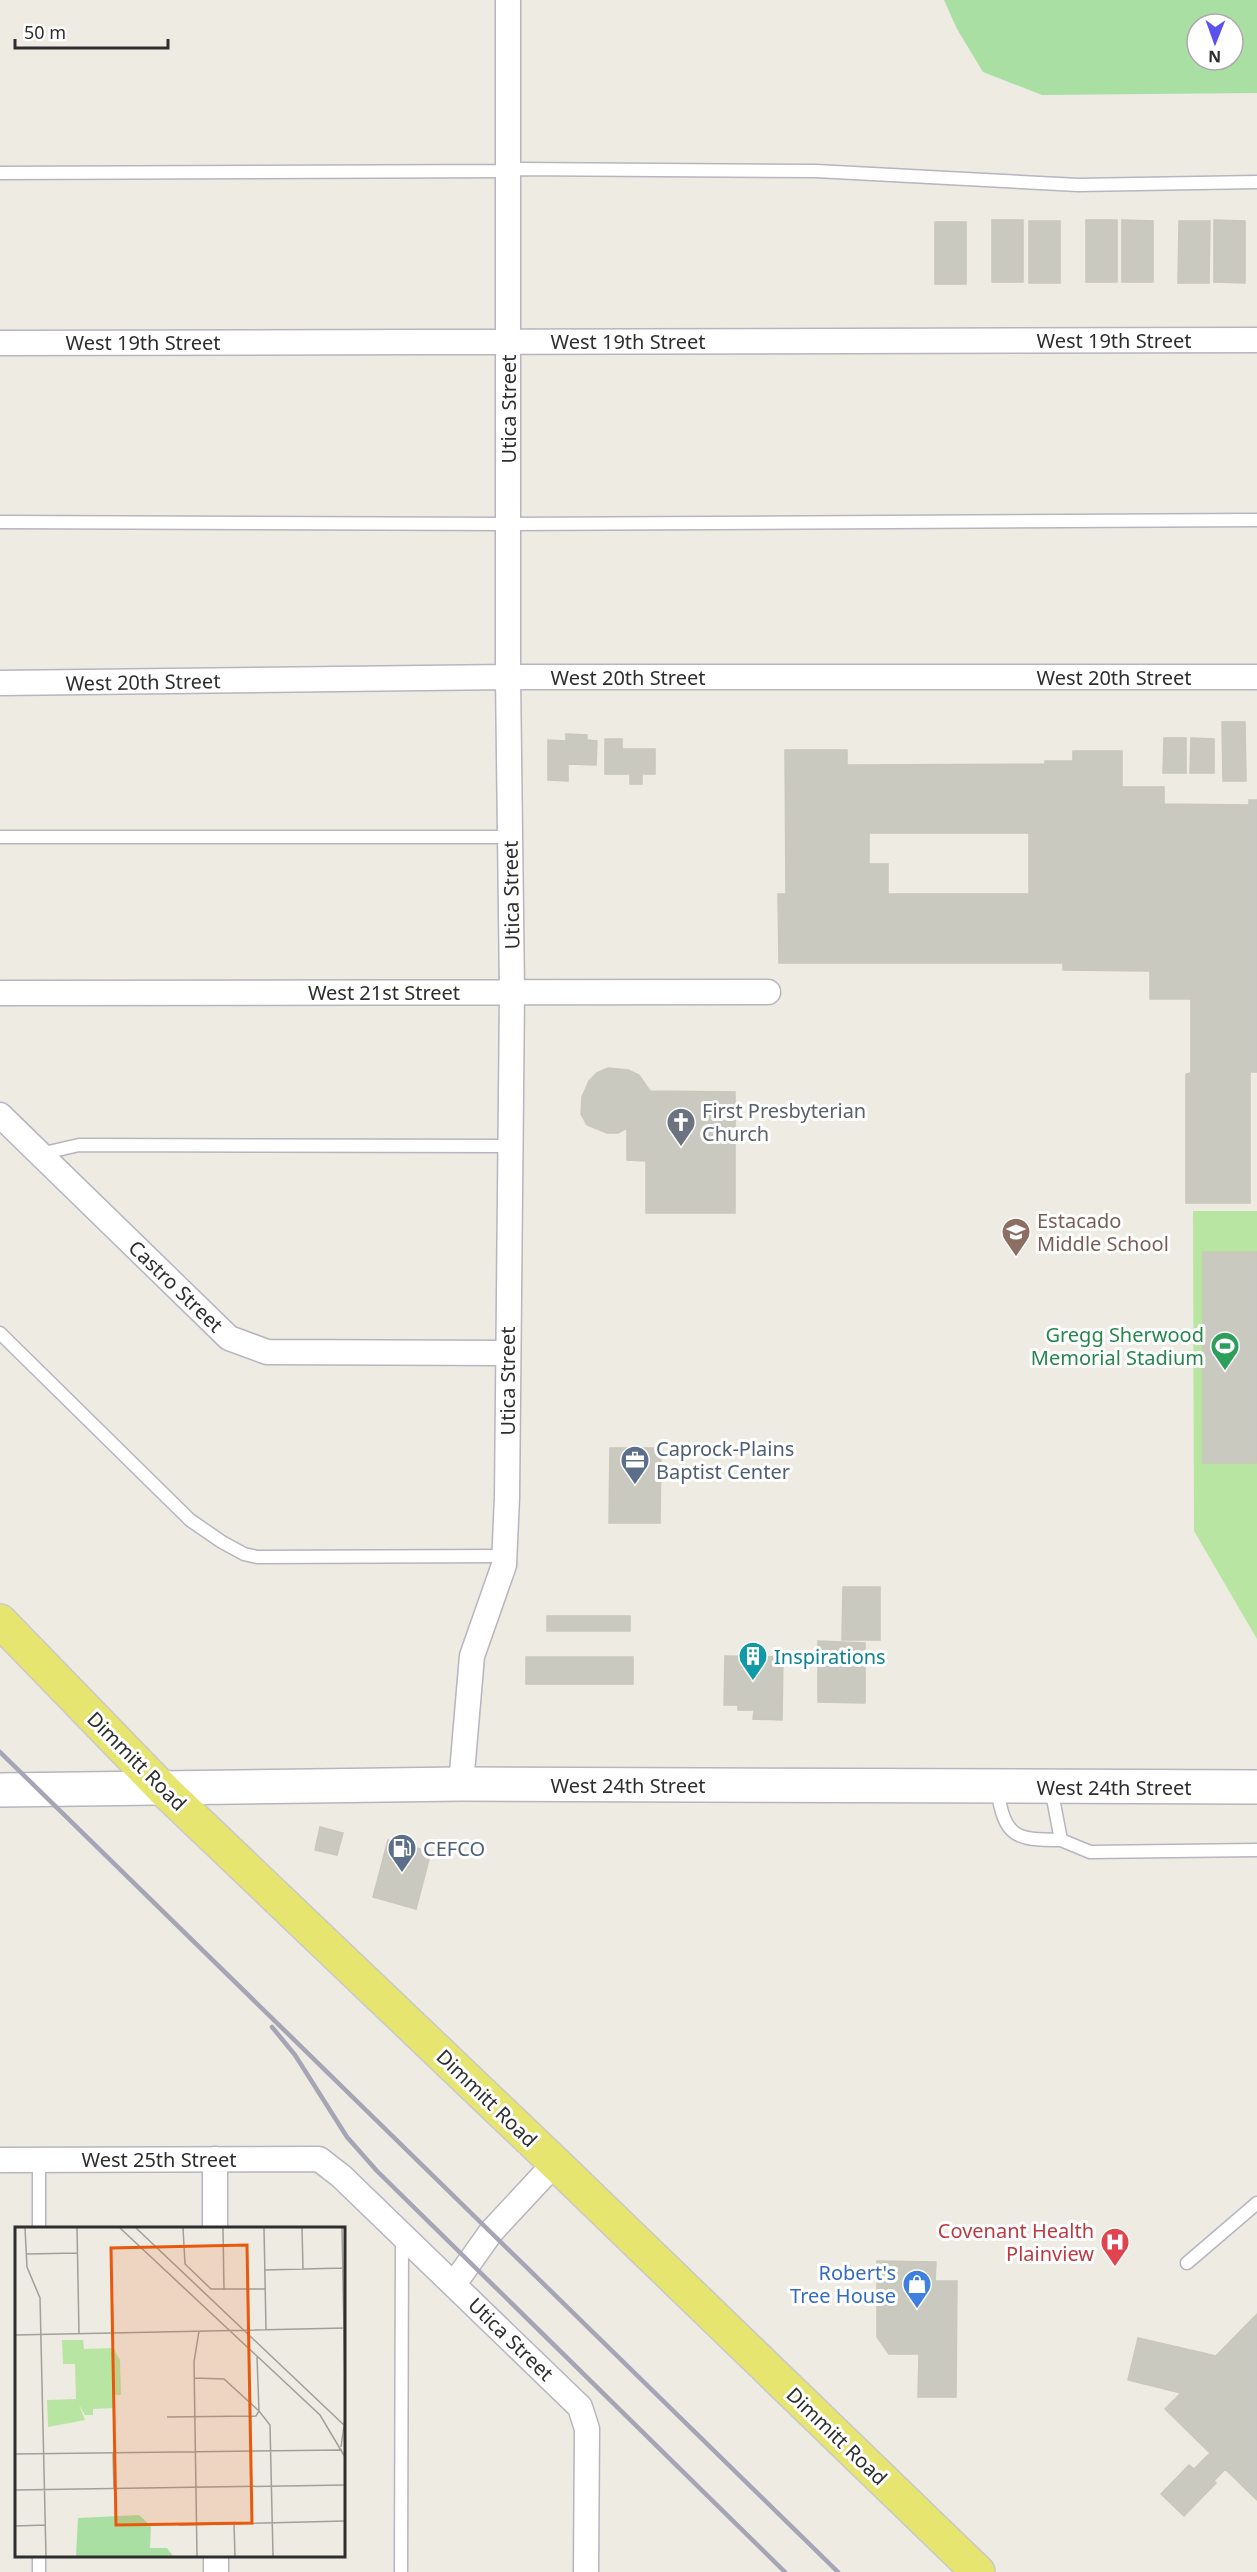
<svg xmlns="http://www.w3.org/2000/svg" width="1257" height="2572" viewBox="0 0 1257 2572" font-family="'Noto Sans',sans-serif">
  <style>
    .green { fill: #aadfa4; fill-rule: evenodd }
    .pitch { fill: #b8e5a1 }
    .building { fill: #cac9c0; stroke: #c9c8bb; stroke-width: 1.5; fill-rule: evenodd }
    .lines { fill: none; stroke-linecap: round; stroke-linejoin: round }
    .lane-casing { stroke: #b6b5c0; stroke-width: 15 }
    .street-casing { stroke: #b6b5c0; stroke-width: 27 }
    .secondary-casing { stroke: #b6b5c0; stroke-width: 36 }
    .primary-casing { stroke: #c9c9c9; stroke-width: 36 }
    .lane { stroke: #fff; stroke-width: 12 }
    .street { stroke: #fff; stroke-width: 24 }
    .secondary { stroke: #fff; stroke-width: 33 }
    .primary { stroke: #e5e56f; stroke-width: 33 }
    .rail { stroke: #a6a5b6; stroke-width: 4.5 }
    .labels { text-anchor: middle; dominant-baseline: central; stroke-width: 6; stroke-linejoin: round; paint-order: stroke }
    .street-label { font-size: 20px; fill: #2e2e2e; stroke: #fff }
    .worship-label { font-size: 20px; fill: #5b616d; stroke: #fff; text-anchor: start }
    .education-label { font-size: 20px; fill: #785e54; stroke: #fff; text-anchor: start }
    .leisure-label { font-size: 20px; fill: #27864d; stroke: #fff; text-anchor: end }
    .service-label { font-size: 20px; fill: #4e5e75; stroke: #fff; text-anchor: start }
    .culture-label { font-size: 20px; fill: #0d838f; stroke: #fff; text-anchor: start }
    .health-label { font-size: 20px; fill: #be3a42; stroke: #fff; text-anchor: end }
    .shop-label { font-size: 20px; fill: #366cbe; stroke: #fff; text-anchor: end }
    .inset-road { fill: none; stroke: #a19f9a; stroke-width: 1.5 }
    .view { fill: #e8590c; fill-opacity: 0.15; stroke: #e8590c; stroke-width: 3 }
    .inset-edge { fill: none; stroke: #2e2e2e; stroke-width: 3 }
  </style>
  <rect width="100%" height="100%" fill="#eeebe2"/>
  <path class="green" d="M 944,0 L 1257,0 L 1257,93 L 1042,95 L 983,72 L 957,29 ZM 1197,24 L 1233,24 L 1233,60 L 1197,60 Z"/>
  <path class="pitch" d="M 1193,1211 L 1257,1211 L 1257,1639 L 1194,1531 Z"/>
  <path class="building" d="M 992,220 L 1023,220 L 1023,282 L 992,282 Z
    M 1086,220 L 1117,220 L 1117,282 L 1086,282 Z
    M 1122,220 L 1153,221 L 1153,282 L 1122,282 Z
    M 1214,220 L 1245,221 L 1245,283 L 1214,282 Z
    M 1029,221 L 1060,221 L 1060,283 L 1029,283 Z
    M 1179,221 L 1210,221 L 1209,283 L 1178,283 Z
    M 935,222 L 966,222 L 966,284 L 935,284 Z
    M 1222,722 L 1245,722 L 1246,781 L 1223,781 Z
    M 566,734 L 587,735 L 587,740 L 597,741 L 596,765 L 568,764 L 568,781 L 548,780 L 548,740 L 566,741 Z
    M 1164,738 L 1186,738 L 1186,773 L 1163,773 Z
    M 1191,738 L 1214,739 L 1214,773 L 1190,773 Z
    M 605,739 L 622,739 L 622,749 L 655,749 L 655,774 L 642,774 L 642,784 L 630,784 L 630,774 L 605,774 Z
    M 785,750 L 847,750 L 847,765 L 1045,764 L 1045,761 L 1073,761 L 1073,751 L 1122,751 L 1122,787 L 1164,787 L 1164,804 L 1249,805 L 1249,800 L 1257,800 L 1257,1072 L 1250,1072 L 1250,1203 L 1186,1203 L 1186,1074 L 1191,1073 L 1191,999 L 1150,999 L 1150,971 L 1063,970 L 1063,963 L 779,963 L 778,894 L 786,894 ZM 869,833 L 1029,833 L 1029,894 L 888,894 L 888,864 L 869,864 Z
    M 608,1068 L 628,1070 L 639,1075 L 650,1091 L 735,1092 L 735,1213 L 646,1213 L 646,1161 L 627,1160 L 627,1128 L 618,1133 L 607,1133 L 587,1125 L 581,1114 L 582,1097 L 589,1081 L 597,1073 Z
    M 1203,1252 L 1257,1252 L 1257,1463 L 1203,1463 Z
    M 610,1448 L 661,1448 L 660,1523 L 609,1523 Z
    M 843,1587 L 880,1587 L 880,1640 L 842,1640 Z
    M 547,1616 L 630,1616 L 630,1631 L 547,1631 Z
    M 818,1641 L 865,1643 L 865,1703 L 818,1702 Z
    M 725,1656 L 783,1657 L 782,1720 L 753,1719 L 754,1710 L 738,1710 L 738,1705 L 724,1705 Z
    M 526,1657 L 633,1657 L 633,1684 L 526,1684 Z
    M 320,1827 L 343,1833 L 337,1855 L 315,1850 Z
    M 388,1840 L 431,1852 L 416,1909 L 373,1897 Z
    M 877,2261 L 936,2262 L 935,2281 L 957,2281 L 956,2397 L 918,2397 L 919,2354 L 889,2354 L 877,2337 Z
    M 1257,2314 L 1257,2500 L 1225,2469 L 1214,2481 L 1216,2483 L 1184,2516 L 1161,2494 L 1189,2465 L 1194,2469 L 1210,2453 L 1165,2409 L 1181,2393 L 1128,2380 L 1138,2338 L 1216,2356 Z"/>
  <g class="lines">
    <g class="lane-casing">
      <path id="lane" d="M 0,173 L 509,171 L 517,169 L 816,171 L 1078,185 L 1257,182
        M 0,522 L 508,524 L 1257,520
        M 0,837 L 510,837
        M 40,1154 L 79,1145 L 510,1146
        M 0,1333 L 190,1520 L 222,1542 L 244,1554 L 257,1557 L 504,1556
        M 1051,1788 L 1061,1840 L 1090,1852 L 1257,1850
        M 997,1789 C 1005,1837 1014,1840 1061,1840
        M 39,2228 L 39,2160
        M 1187,2263 L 1257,2203
        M 39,2572 L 39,2556
        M 401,2572 L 402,2236"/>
    </g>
    <g class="street-casing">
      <path id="street" d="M 0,343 L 1257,340
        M 0,683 L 508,677 L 1257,677
        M 0,993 L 768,992
        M 0,1115 L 229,1338 L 267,1352 L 507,1353
        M 461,1784 L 472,1656 L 504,1565 L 507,1497 L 512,992 L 508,677 L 508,0
        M 215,2159 L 215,2228
        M 0,2160 L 319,2159 L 341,2176 L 580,2407 L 587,2429 L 586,2572
        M 454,2284 L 491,2232 L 555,2163
        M 216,2556 L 216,2572"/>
    </g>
    <g class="secondary-casing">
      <path id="secondary" d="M 0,1790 L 461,1784 L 1257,1787"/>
    </g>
    <g class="primary-casing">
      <path id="primary" d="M 0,1621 L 163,1789 L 555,2163 L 978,2572"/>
    </g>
    <use href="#lane" class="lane"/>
    <use href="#street" class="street"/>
    <use href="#secondary" class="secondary"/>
    <use href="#primary" class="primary"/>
    <path class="rail" d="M 0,1752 L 838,2572
      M 272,2027 L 295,2055 L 347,2137 L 377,2171 L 785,2572"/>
  </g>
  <defs>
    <g id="church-pin" transform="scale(1.5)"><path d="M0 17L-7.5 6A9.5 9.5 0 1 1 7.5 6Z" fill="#6b7280" stroke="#fff"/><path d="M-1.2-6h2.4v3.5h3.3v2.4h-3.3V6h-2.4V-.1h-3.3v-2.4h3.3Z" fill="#fff"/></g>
    <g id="school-pin" transform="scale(1.5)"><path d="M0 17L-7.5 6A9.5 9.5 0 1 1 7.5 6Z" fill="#8d6e63" stroke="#fff"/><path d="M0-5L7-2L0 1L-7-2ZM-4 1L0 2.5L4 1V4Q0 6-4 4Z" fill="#fff"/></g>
    <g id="stadium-pin" transform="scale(1.5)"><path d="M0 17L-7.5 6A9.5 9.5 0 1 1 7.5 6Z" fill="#2e9e5b" stroke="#fff"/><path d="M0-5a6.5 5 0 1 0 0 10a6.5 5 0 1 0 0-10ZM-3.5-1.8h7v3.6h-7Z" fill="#fff"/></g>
    <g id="office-pin" transform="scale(1.5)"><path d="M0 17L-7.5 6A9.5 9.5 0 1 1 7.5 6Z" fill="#5c6f8a" stroke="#fff"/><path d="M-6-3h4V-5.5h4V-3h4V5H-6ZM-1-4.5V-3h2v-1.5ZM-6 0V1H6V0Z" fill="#fff"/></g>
    <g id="building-pin" transform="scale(1.5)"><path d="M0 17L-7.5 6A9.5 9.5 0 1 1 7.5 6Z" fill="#0f9aa8" stroke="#fff"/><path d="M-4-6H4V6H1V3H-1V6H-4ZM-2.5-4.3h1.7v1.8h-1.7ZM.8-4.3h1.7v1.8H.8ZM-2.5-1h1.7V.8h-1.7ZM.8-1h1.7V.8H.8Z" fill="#fff"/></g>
    <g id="fuel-pin" transform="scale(1.5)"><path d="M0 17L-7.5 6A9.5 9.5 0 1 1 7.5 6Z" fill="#5c6f8a" stroke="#fff"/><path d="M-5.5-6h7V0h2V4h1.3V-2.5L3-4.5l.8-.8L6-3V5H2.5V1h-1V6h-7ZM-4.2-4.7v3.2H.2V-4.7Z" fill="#fff"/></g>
    <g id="hospital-pin" transform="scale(1.5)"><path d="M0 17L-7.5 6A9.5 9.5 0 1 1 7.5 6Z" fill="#e0444e" stroke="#fff"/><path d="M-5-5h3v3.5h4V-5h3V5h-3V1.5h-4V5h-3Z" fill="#fff"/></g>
    <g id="shop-pin" transform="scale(1.5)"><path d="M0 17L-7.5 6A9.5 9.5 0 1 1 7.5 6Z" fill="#3f7fe0" stroke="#fff"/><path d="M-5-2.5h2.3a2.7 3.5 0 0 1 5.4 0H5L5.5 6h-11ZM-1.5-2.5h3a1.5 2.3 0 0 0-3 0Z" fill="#fff"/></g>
  </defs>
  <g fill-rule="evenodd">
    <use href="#church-pin" x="681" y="1122"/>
    <use href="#school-pin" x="1016" y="1232"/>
    <use href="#stadium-pin" x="1225" y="1346"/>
    <use href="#office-pin" x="635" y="1460"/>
    <use href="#building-pin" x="753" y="1656"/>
    <use href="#fuel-pin" x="402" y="1848"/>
    <use href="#hospital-pin" x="1115" y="2242"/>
    <use href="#shop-pin" x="917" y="2284"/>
  </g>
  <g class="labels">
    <g class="street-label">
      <text x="1114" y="340">West 19th Street</text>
      <text x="628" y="341">West 19th Street</text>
      <text x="143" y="342">West 19th Street</text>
      <text transform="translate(508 409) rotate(-90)">Utica Street</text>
      <text x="628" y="677">West 20th Street</text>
      <text x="1114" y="677">West 20th Street</text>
      <text transform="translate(143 682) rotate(-1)">West 20th Street</text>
      <text transform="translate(511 895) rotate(-91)">Utica Street</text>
      <text x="384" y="992">West 21st Street</text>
      <text transform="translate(176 1286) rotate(44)">Castro Street</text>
      <text transform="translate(507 1381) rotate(-90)">Utica Street</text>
      <text transform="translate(137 1761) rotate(45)">Dimmitt Road</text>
      <text x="628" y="1785">West 24th Street</text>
      <text x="1114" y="1787">West 24th Street</text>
      <text transform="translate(487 2098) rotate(44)">Dimmitt Road</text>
      <text x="159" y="2159">West 25th Street</text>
      <text transform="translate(511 2339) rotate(44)">Utica Street</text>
      <text transform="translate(837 2436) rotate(44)">Dimmitt Road</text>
    </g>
    <g class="worship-label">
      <text x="702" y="1110">First Presbyterian<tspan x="702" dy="23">Church</tspan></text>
    </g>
    <g class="education-label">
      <text x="1037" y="1220">Estacado<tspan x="1037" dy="23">Middle School</tspan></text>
    </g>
    <g class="leisure-label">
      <text x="1204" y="1334">Gregg Sherwood<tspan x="1204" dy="23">Memorial Stadium</tspan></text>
    </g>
    <g class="service-label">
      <text x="656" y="1448">Caprock-Plains<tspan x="656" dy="23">Baptist Center</tspan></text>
      <text x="423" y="1848">CEFCO</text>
    </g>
    <g class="culture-label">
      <text x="774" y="1656">Inspirations</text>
    </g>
    <g class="health-label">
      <text x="1094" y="2230">Covenant Health<tspan x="1094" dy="23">Plainview</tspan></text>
    </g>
    <g class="shop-label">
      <text x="896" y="2272">Robert's<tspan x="896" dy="23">Tree House</tspan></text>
    </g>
  </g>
  <g transform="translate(15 2227)">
    <rect width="330" height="330" fill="#eeebe2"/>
    <path d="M 124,288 L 136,299 L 135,321 L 152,321 L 158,329 L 61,329 L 63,291 Z" fill="#aadfa4"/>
    <path d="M 47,113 L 68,113 L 69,122 L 98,121 L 105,133 L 106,168 L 98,168 L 98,181 L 78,182 L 78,188 L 70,188 L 64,178 L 70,193 L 33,200 L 32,173 L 61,172 L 60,137 L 48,137 Z" fill="#b8e5a1"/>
    <path class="inset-road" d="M 10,1 L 12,40 L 25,71 L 31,329M 62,1 L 64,106M 105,1 L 305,188 L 330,230M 121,1 L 330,199M 168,1 L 170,37 L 196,62 L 250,62M 208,1 L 209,63M 249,1 L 251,103M 287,1 L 288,42M 327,1 L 330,160M 11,27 L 63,26M 249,43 L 328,41M 0,108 L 330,101M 242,130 L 244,184 L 255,198 L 258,329M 152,190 L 241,189 L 244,184 L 209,152 L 179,151M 326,220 L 330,192M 98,225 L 99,262M 0,227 L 327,223M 0,263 L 330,258M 219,296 L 220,329M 164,298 L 330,294M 0,299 L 31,298M 182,329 L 179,135 L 184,104"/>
    <path class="view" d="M 232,18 L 237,296 L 101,298 L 96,21 Z"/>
    <rect width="330" height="330" class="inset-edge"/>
  </g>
  <g transform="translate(1215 42) rotate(181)"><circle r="28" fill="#ffffff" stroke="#ababab" stroke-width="1.5"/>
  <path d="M0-4.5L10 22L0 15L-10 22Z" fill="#5952eb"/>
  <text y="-9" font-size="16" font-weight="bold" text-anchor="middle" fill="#2e2e2e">N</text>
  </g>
  <path d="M15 39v9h153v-9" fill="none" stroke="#2e2e2e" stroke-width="3"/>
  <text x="24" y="39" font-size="18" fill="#2e2e2e" stroke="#ffffff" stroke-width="4.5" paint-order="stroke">50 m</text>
</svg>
